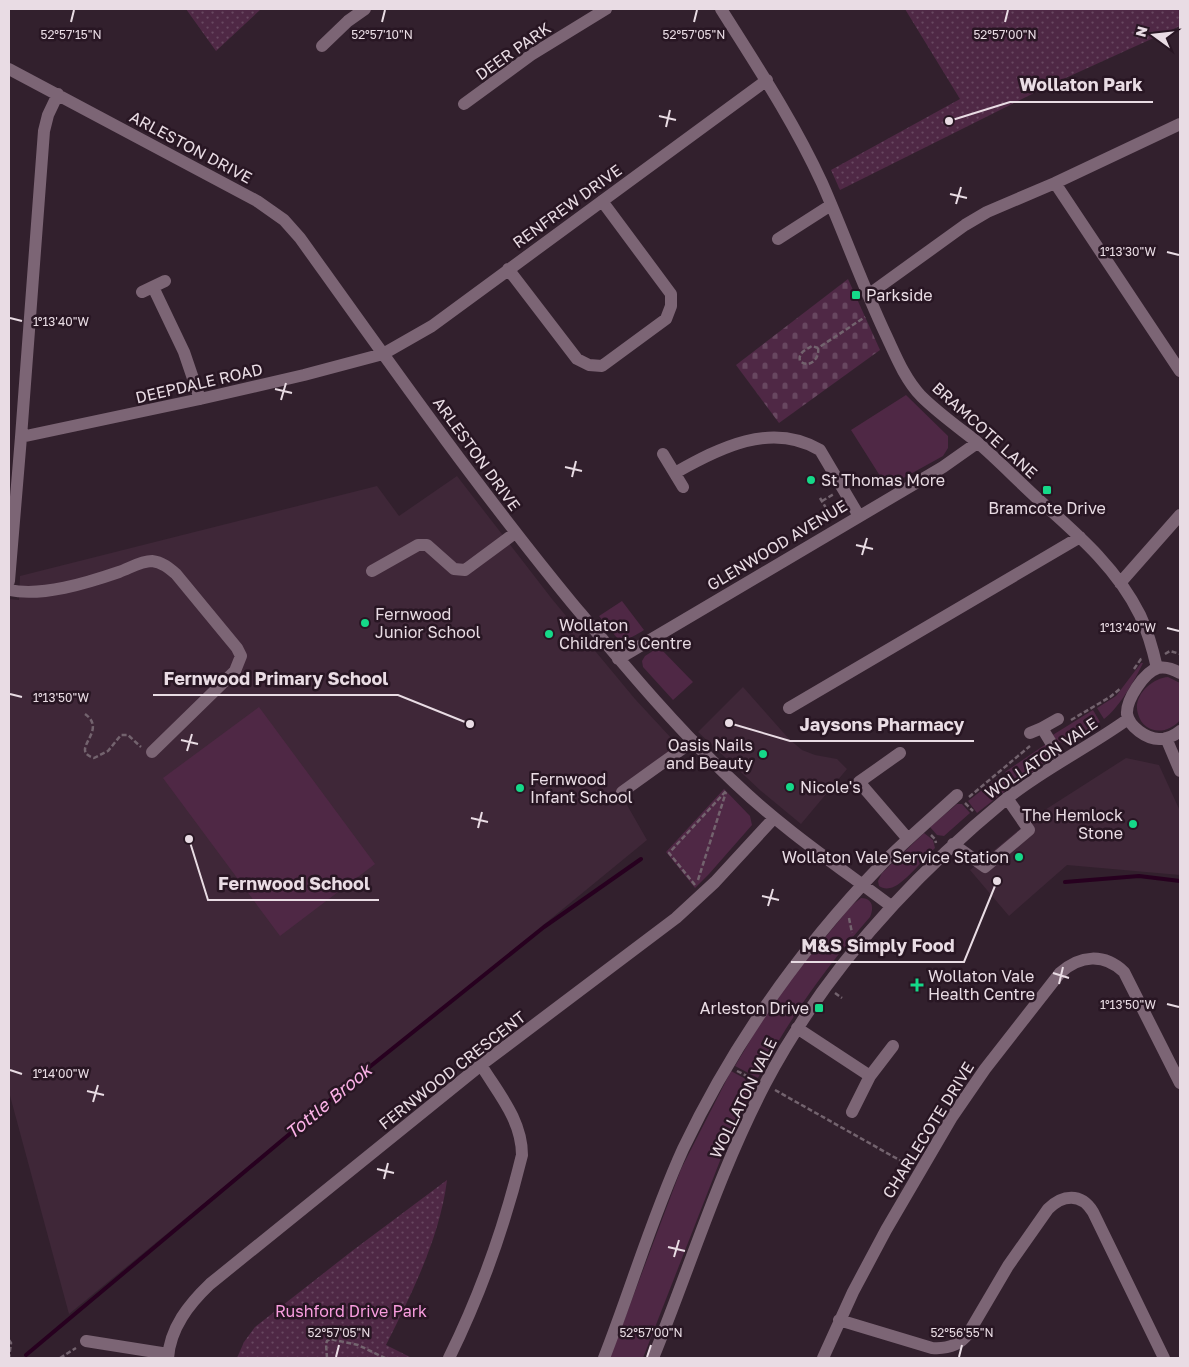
<svg xmlns="http://www.w3.org/2000/svg" width="1189" height="1367" viewBox="0 0 1189 1367" font-family="'Golos Text',sans-serif">
  <style>
    .built { fill: #3f2738 }
    .green { fill: #4f2845 }
    .cemetery { fill: url(#cemetery-stones) }
    .park { fill: url(#park-dots) }
    .lines { fill: none; stroke-linecap: round; stroke-linejoin: round }
    .stream { stroke: #27001f; stroke-width: 4 }
    .path { stroke: #73636e; stroke-width: 2.5; stroke-dasharray: 5 2.5; stroke-linecap: butt }
    .minor { stroke: #7c6575; stroke-width: 12 }
    .ticks { fill: none; stroke: #e9dce4; stroke-width: 2 }
    .poi-dot { fill: #15d989; stroke: #281623; stroke-width: 2 }
    .labels { text-anchor: middle; dominant-baseline: central; stroke-width: 5; stroke-linejoin: round; paint-order: stroke }
    .street-label { font-size: 16px; fill: #e9dce4; stroke: #281623 }
    .poi-label { font-size: 16px; fill: #e9dce4; stroke: #281623; text-anchor: start }
    .park-label { font-size: 16px; fill: #f99ddf; stroke: #281623 }
    .water-label { font-size: 18px; font-style: italic; fill: #fbb1e6; stroke: #281623 }
    .ticks-label { font-size: 12px; text-anchor: middle; fill: #e9dce4; stroke: #281623; stroke-width: 5; stroke-linejoin: round; paint-order: stroke }
    .leader { fill: none; stroke: #e9dce4; stroke-width: 2 }
    .callout-dot { fill: #e9dce4; stroke: #281623; stroke-width: 2 }
    .callout-label { font-size: 18px; text-anchor: middle; font-weight: bold; fill: #e9dce4; stroke: #281623; stroke-width: 5; stroke-linejoin: round; paint-order: stroke }
  </style>
  <defs>
    <pattern id="cemetery-stones" width="16" height="16" patternUnits="userSpaceOnUse" patternTransform="scale(1.25)"><rect width="16" height="16" fill="#4f2845"/><path d="M2 7V4a2 2 0 0 1 4 0v3zM10 15v-3a2 2 0 0 1 4 0v3z" fill="#684760"/></pattern>
    <pattern id="park-dots" width="8" height="8" patternUnits="userSpaceOnUse" patternTransform="scale(1.25)"><rect width="8" height="8" fill="#4f2845"/><path d="M2 2h.1M6 6h.1" fill="none" stroke="#684760" stroke-width="1.8" stroke-linecap="round"/></pattern>
  </defs>
  <rect width="100%" height="100%" fill="#32202d"/>
  <path class="built" d="M 457,476 L 552,599 L 635,699 L 685,753 L 623,798 L 647,840 L 69,1314 L 9,1092 L 9,599 L 19,600 L 20,576 L 377,486 L 399,516 Z
    M 743,687 L 789,739 L 802,750 L 815,755 L 837,759 L 847,769 L 801,824 L 761,791 L 698,732 Z
    M 1126,758 L 1159,765 L 1180,811 L 1180,875 L 1067,865 L 1009,916 L 970,870 L 1037,815 Z"/>
  <path class="green" d="M 906,395 L 948,436 L 948,448 L 943,456 L 887,487 L 851,430 Z
    M 622,601 L 644,630 C 636,635 628,641 618,639 L 599,616 Z
    M 659,647 L 693,682 L 673,700 L 643,667 L 642,661 L 645,656 Z
    M 1141,663 L 1143,663 C 1135,680 1119,708 1104,719 L 1097,708 L 1116,696 Z
    M 1168,677 L 1180,683 L 1180,720 C 1168,735 1144,735 1138,714 C 1132,696 1152,678 1168,677 Z
    M 259,707 L 375,864 L 280,936 L 163,778 Z
    M 1093,710 L 1100,722 L 1066,743 L 1057,742 L 1051,736 Z
    M 1046,744 C 1058,761 1025,776 1013,784 L 1005,772 Z
    M 1000,776 L 1009,788 L 977,813 L 968,801 Z
    M 724,789 L 750,816 L 752,825 L 709,874 L 695,888 L 666,852 Z
    M 957,804 L 962,804 L 970,813 L 944,836 L 937,835 L 930,827 Z
    M 924,833 L 933,840 L 935,848 C 925,857 902,887 890,888 C 886,889 882,888 879,886 L 878,881 L 882,873 Z
    M 861,898 C 873,898 874,908 870,917 C 826,967 788,1020 758,1078 L 735,1066 L 763,1019 L 794,975 L 852,905 Z
    M 731,1071 L 755,1084 L 725,1148 L 643,1358 L 610,1358 L 681,1169 Z"/>
  <path class="cemetery" d="M 848,279 L 880,350 L 779,423 L 736,365 Z"/>
  <path class="park" d="M 186,9 L 261,9 L 216,51 Z
    M 905,9 L 1180,9 L 1180,26 L 1048,86 L 840,190 L 831,170 L 960,99 Z
    M 447,1180 C 440,1237 412,1293 386,1345 L 412,1358 L 237,1358 L 244,1342 L 255,1327 L 352,1251 Z"/>
  <g class="lines">
    <path class="stream" d="M 1065,882 L 1139,876 L 1180,881
      M 26,1355 L 367,1069 L 544,927 L 641,859"/>
    <path class="path" d="M 818,348 C 820,359 809,369 800,361 C 798,353 805,350 812,346 L 818,348 L 865,317
      M 820,498 L 832,518
      M 822,501 L 834,494
      M 1165,654 L 1170,651 L 1180,654
      M 1134,669 L 1141,659 L 1143,659
      M 85,714 C 109,731 68,750 94,758 L 108,751 L 121,735 L 128,735 L 141,747
      M 1071,720 L 1110,697 L 1121,688
      M 969,797 L 1030,746
      M 965,803 L 973,811
      M 931,835 L 935,839 L 936,843
      M 698,880 L 726,792
      M 695,885 L 669,853 L 726,791
      M 849,918 L 852,933
      M 835,993 L 842,998
      M 737,1071 L 755,1080
      M 775,1090 L 910,1166
      M 9,1340 L 11,1343 L 9,1358
      M 60,1358 L 76,1348
      M 327,1358 L 326,1344 L 327,1341 L 330,1339 L 358,1345 L 385,1358"/>
    <path class="minor" d="M 721,9 C 757,66 794,122 822,183 C 844,233 862,284 885,333 C 895,354 904,378 921,396 C 938,413 958,427 977,442 C 998,460 1018,481 1039,500 C 1077,534 1117,568 1140,615 C 1148,632 1153,650 1157,668
      M 322,46 L 348,21 L 365,9
      M 9,69 L 257,201 L 284,220 L 300,238 C 388,361 476,486 572,603 C 624,665 676,728 735,783 C 783,829 838,866 891,906
      M 464,104 L 531,55 L 606,9
      M 1055,183 L 1180,371
      M 778,239 L 831,205
      M 508,269 L 577,359 L 589,365 L 602,366 L 666,319 L 671,306 L 671,294 L 602,201
      M 153,287 L 184,352 L 200,399
      M 142,292 L 165,281
      M 868,295 L 965,225 L 987,212 L 1055,183 L 1180,124
      M 21,437 L 200,399 L 304,375 L 383,354 L 432,326 L 767,80
      M 663,454 L 683,487
      M 675,473 C 719,448 771,421 820,450 L 859,516
      M 372,571 L 418,545 L 427,545 L 454,569 L 465,570 L 515,533
      M 9,581 L 21,437 L 44,131 L 48,115 L 58,94
      M 1120,583 L 1180,515
      M 9,590 C 42,597 87,583 119,572 C 130,568 141,561 152,561 C 162,562 169,568 176,574 L 237,648 L 241,656 L 235,671 L 152,752
      M 618,659 L 943,467 L 977,443
      M 1180,673 C 1173,669 1166,666 1158,668 C 1144,672 1126,700 1127,714 C 1129,727 1147,739 1159,739 C 1167,739 1174,736 1180,731
      M 789,708 L 1080,537
      M 1042,728 L 1062,761
      M 1030,733 L 1042,728 L 1058,719
      M 1166,738 L 1180,771
      M 900,753 L 859,782 L 908,839
      M 622,792 L 693,741
      M 953,844 L 985,867 L 1029,830 L 1007,798
      M 797,1028 L 870,1076
      M 852,1112 L 870,1076 L 893,1046
      M 839,1320 L 932,1348 C 946,1349 959,1346 968,1334 L 1008,1266 L 1048,1209 C 1062,1195 1081,1192 1093,1212 L 1164,1358
      M 86,1341 L 168,1354
      M 168,1358 C 170,1328 189,1304 210,1284 L 481,1065 L 676,918 L 715,882 L 774,818
      M 449,1358 C 481,1293 505,1225 522,1155 C 522,1120 498,1093 481,1065
      M 604,1358 C 631,1289 652,1217 683,1149 C 733,1044 801,948 882,864 C 906,840 932,818 957,795
      M 653,1358 C 690,1267 719,1172 765,1084 C 824,972 908,880 1005,800 C 1043,769 1088,748 1128,719
      M 823,1358 L 853,1292 L 886,1230 L 952,1117 L 985,1069 L 1060,973 C 1080,955 1104,953 1124,972 L 1180,1083"/>
  </g>
  <path class="ticks" d="M 71,22 L 74,10M 382,22 L 385,10M 694,22 L 697,10M 1005,22 L 1008,10M 659,116 L 676,120M 666,127 L 670,110M 950,194 L 967,198M 956,204 L 961,187M 1167,252 L 1179,255M 10,318 L 22,321M 275,389 L 292,393M 281,400 L 286,383M 565,467 L 582,471M 572,477 L 576,461M 856,545 L 873,549M 862,555 L 867,538M 1167,628 L 1179,631M 10,694 L 22,697M 181,740 L 198,744M 187,751 L 192,734M 471,818 L 488,822M 478,828 L 482,812M 762,896 L 779,900M 768,906 L 773,889M 1053,973 L 1069,978M 1059,984 L 1063,967M 1167,1004 L 1179,1007M 10,1070 L 22,1074M 87,1091 L 104,1095M 93,1102 L 98,1085M 377,1169 L 394,1173M 384,1179 L 388,1163M 668,1247 L 685,1251M 674,1257 L 679,1240M 336,1357 L 339,1345M 647,1357 L 651,1345M 959,1357 L 962,1345"/>
  <g class="poi-dot">
    <rect x="851" y="290" width="10" height="10" rx="2.5"/>
    <circle cx="811" cy="480" r="5"/>
    <rect x="1042" y="485" width="10" height="10" rx="2.5"/>
    <circle cx="365" cy="623" r="5"/>
    <circle cx="549" cy="634" r="5"/>
    <circle cx="763" cy="754" r="5"/>
    <circle cx="790" cy="787" r="5"/>
    <circle cx="520" cy="788" r="5"/>
    <circle cx="1133" cy="824" r="5"/>
    <circle cx="1019" cy="857" r="5"/>
    <path d="M914.5 977.5h5v5h5v5h-5v5h-5v-5h-5v-5h5z"/>
    <rect x="814" y="1003" width="10" height="10" rx="2.5"/>
  </g>
  <g class="labels">
    <g class="street-label">
      <text transform="translate(513 51) rotate(-35)">DEER PARK</text>
      <text transform="translate(191 147) rotate(28)">ARLESTON DRIVE</text>
      <text transform="translate(567 206) rotate(-36)">RENFREW DRIVE</text>
      <text transform="translate(199 383) rotate(-13)">DEEPDALE ROAD</text>
      <text transform="translate(985 430) rotate(42)">BRAMCOTE LANE</text>
      <text transform="translate(477 454) rotate(54)">ARLESTON DRIVE</text>
      <text transform="translate(777 545) rotate(-31)">GLENWOOD AVENUE</text>
      <text transform="translate(1041 758) rotate(-34)">WOLLATON VALE</text>
      <text transform="translate(452 1070) rotate(-38)">FERNWOOD CRESCENT</text>
      <text transform="translate(743 1098) rotate(-64)">WOLLATON VALE</text>
      <text transform="translate(928 1130) rotate(-58)">CHARLECOTE DRIVE</text>
    </g>
    <g class="poi-label">
      <text x="866" y="295">Parkside</text>
      <text x="821" y="480">St Thomas More</text>
      <text x="1047" y="508" text-anchor="middle">Bramcote Drive</text>
      <text x="375" y="614">Fernwood<tspan x="375" dy="18">Junior School</tspan></text>
      <text x="559" y="625">Wollaton<tspan x="559" dy="18">Children's Centre</tspan></text>
      <text x="753" y="745" text-anchor="end">Oasis Nails<tspan x="753" dy="18">and Beauty</tspan></text>
      <text x="530" y="779">Fernwood<tspan x="530" dy="18">Infant School</tspan></text>
      <text x="800" y="787">Nicole's</text>
      <text x="1123" y="815" text-anchor="end">The Hemlock<tspan x="1123" dy="18">Stone</tspan></text>
      <text x="1009" y="857" text-anchor="end">Wollaton Vale Service Station</text>
      <text x="928" y="976">Wollaton Vale<tspan x="928" dy="18">Health Centre</tspan></text>
      <text x="809" y="1008" text-anchor="end">Arleston Drive</text>
    </g>
    <g class="park-label">
      <text x="351" y="1311">Rushford Drive Park</text>
    </g>
    <g class="water-label">
      <text transform="translate(328 1101) rotate(-40)">Tottle Brook</text>
    </g>
  </g>
  <g class="ticks-label">
    <text x="1005" y="39">52°57'00"N</text>
    <text x="71" y="39">52°57'15"N</text>
    <text x="382" y="39">52°57'10"N</text>
    <text x="694" y="39">52°57'05"N</text>
    <text x="1128" y="256">1°13'30"W</text>
    <text x="61" y="326">1°13'40"W</text>
    <text x="1128" y="632">1°13'40"W</text>
    <text x="61" y="702">1°13'50"W</text>
    <text x="1128" y="1009">1°13'50"W</text>
    <text x="61" y="1078">1°14'00"W</text>
    <text x="339" y="1337">52°57'05"N</text>
    <text x="651" y="1337">52°57'00"N</text>
    <text x="962" y="1337">52°56'55"N</text>
  </g>
  <path class="leader" d="M949 121L1010 102H1153M470 724L398 695H153M729 723L790 741H974M189 839L208 900H379M997 881L964 962H791"/>
  <g class="callout-dot">
    <circle cx="949" cy="121" r="5"/>
    <circle cx="470" cy="724" r="5"/>
    <circle cx="729" cy="723" r="5"/>
    <circle cx="189" cy="839" r="5"/>
    <circle cx="997" cy="881" r="5"/>
  </g>
  <g class="callout-label">
    <text x="1081" y="91">Wollaton Park</text>
    <text x="276" y="685">Fernwood Primary School</text>
    <text x="882" y="731">Jaysons Pharmacy</text>
    <text x="294" y="890">Fernwood School</text>
    <text x="878" y="952">M&amp;S Simply Food</text>
  </g>
  <rect width="1189" height="1367" fill="none" stroke="#e9dce4" stroke-width="20"/>
  <g transform="translate(1154 35) rotate(285)" stroke="#281623" stroke-width="4" paint-order="stroke">
  <path d="M0-4L9 19L0 12L-9 19Z" fill="#e9dce4"/>
  <text y="-8" font-size="14" font-weight="bold" text-anchor="middle" fill="#e9dce4">N</text>
  </g>
</svg>
